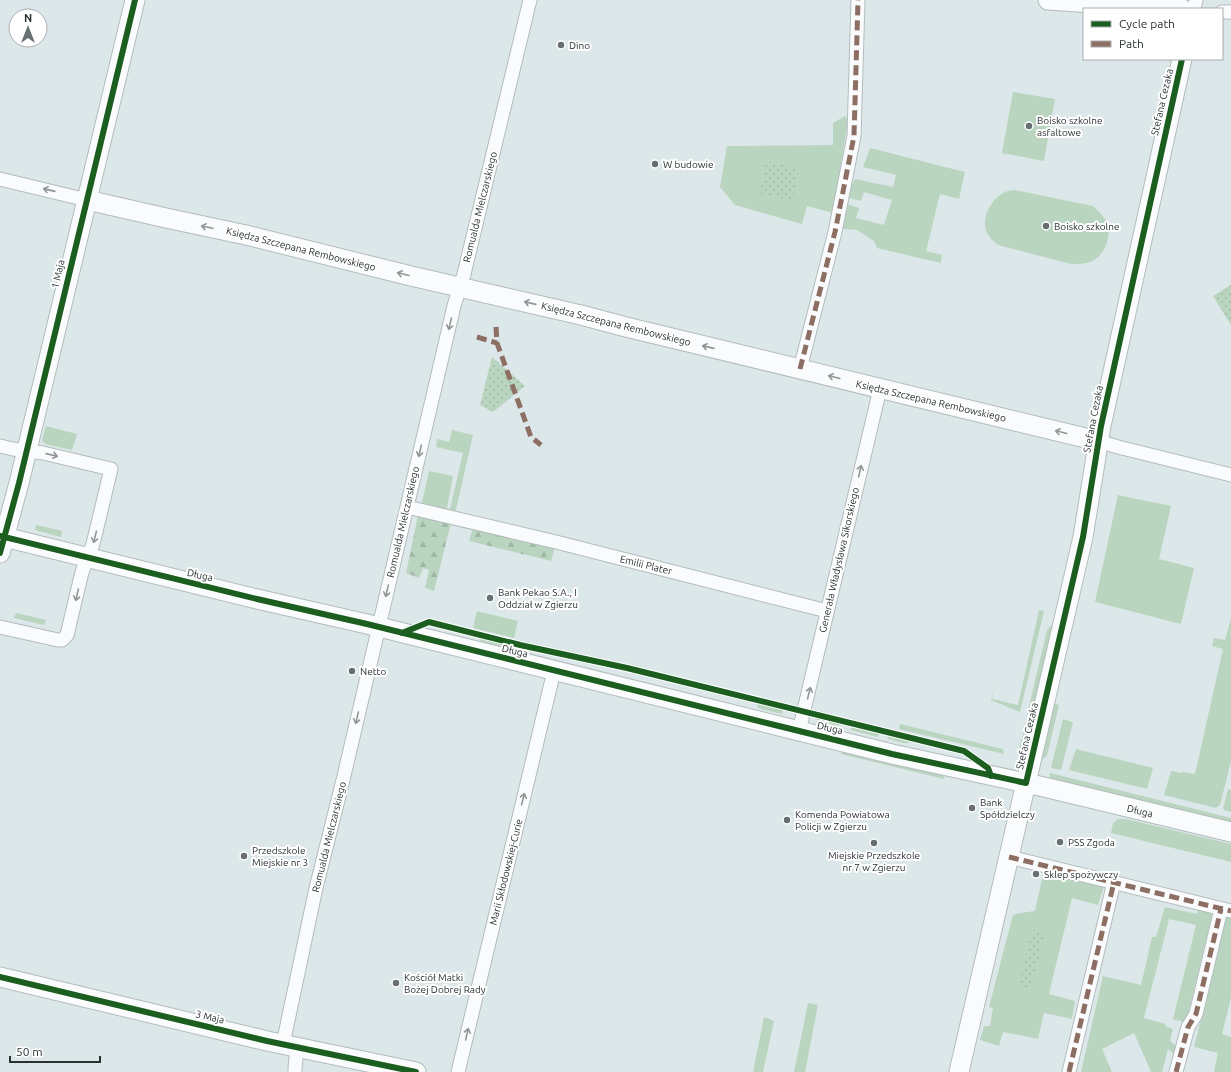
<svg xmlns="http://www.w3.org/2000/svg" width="1231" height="1072" viewBox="0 0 1231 1072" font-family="Ubuntu,sans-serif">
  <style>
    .grass { fill: #bad5bf }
    .forest { fill: url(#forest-firs) }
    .park { fill: url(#park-dots) }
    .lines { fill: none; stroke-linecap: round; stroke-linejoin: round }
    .street-casing { stroke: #b3bcbd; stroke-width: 15 }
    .secondary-casing { stroke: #b3bcbd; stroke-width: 21 }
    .street { stroke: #fafbfc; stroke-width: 13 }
    .secondary { stroke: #fafbfc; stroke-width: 19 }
    .quiet { stroke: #8d6e63; stroke-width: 5; stroke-dasharray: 10 5; stroke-linecap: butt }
    .cycleway-casing { stroke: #fff; stroke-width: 8 }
    .cycleway { stroke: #1b5e20; stroke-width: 6 }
    .oneway { stroke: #919696 }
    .poi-dot { fill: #677071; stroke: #fff; stroke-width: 1.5 }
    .labels { text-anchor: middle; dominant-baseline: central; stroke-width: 4; stroke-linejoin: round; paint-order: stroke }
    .poi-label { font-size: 10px; fill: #283031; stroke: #fff; text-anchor: start }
    .street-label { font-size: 10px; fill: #283031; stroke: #fff }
  </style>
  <defs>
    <pattern id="forest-firs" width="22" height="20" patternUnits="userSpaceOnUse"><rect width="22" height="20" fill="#bad5bf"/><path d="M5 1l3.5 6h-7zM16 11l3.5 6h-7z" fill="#a0b7a5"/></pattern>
    <pattern id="park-dots" width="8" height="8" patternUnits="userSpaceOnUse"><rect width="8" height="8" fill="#bad5bf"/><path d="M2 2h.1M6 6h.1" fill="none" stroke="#a0b7a5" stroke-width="1.8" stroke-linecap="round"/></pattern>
  </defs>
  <rect width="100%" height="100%" fill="#dce7e9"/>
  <path class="grass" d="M 1013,92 L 1055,99 L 1044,161 L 1002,153 Z
    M 845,116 L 848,121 L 833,213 L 807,206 L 802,224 L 735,205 L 720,187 L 727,146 L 833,145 L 833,123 Z
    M 870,148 L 965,172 L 959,199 L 940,194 L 926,251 L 942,255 L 941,263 L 877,248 L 874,241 L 857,230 L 844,229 L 840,222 L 844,203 L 859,208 L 856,218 L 884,225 L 892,200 L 864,192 L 861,201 L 846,197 L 848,190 L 855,179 L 893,187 L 896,175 L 863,167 Z
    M 1015,190 L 1093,206 C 1098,211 1104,216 1107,223 C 1112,236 1105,255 1092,261 C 1086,264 1078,264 1071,264 L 998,245 C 995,242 991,240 989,236 C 979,222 989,201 1003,193 C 1006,191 1011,190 1015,190 Z
    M 46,426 L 77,434 L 72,450 L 45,444 L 42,440 Z
    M 452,430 L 473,435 L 455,514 L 421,507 L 429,471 L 453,476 L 447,508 L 450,509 L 463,453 L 436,447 L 437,439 L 449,442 Z
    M 1118,495 L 1171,506 L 1159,559 L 1194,568 L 1181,624 L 1095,602 Z
    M 36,525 L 62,531 L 61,537 L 35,530 Z
    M 1039,610 L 1044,611 L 1020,712 L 991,700 L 995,685 L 992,699 L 1018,705 Z
    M 477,611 L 518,621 L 514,638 L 473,628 Z
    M 16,613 L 46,620 L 44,625 L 14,618 Z
    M 1231,618 L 1231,761 L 1220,805 L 1216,808 L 1164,795 L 1171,771 L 1181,773 L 1182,772 L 1195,774 L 1223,649 L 1212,646 L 1214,638 L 1225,640 Z
    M 1055,622 L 1034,714 L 1027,715 L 1047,630 Z
    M 481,638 L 516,646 L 515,648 L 513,649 L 480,641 Z
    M 757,703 L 783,709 L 782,714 L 758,708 Z
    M 1052,703 L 1059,705 L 1047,756 L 1041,760 Z
    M 814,716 L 839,723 L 839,727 L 851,730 L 852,726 L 880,733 L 878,737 L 818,722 Z
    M 1063,719 L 1073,722 L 1061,770 L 1051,768 Z
    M 1026,722 L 1031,727 L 1025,754 L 1020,753 L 1019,749 Z
    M 900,724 L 1003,749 L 1004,754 L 899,729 Z
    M 887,735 L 916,742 L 903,743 L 888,739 Z
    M 842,748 L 945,774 L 944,779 L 841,754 Z
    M 1076,749 L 1153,768 L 1147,789 L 1069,770 Z
    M 1050,773 L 1231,818 L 1231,823 L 1049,779 Z
    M 1228,789 L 1231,790 L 1231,812 L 1224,810 L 1223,808 Z
    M 1118,819 L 1126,819 L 1231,844 L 1231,862 L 1111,833 L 1113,823 Z
    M 1044,870 L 1104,886 L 1098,905 L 1072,898 L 1049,994 L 1075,1001 L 1072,1019 L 1044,1013 L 1038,1039 L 1003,1032 L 999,1046 L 980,1040 L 984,1026 L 990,1026 L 993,1008 L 989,1007 L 1013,915 L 1020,913 L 1035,911 Z
    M 1199,906 L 1212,909 L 1215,921 L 1210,924 L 1188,1014 L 1191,1017 L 1187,1023 L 1173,1019 L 1196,925 L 1169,919 L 1144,1018 L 1166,1024 L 1165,1026 L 1173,1029 L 1170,1041 L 1177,1047 L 1175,1055 L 1168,1049 L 1162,1072 L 1151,1072 L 1134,1033 L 1102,1049 L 1112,1072 L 1081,1072 L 1103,976 L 1141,985 L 1152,937 L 1156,937 L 1165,907 L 1197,914 Z
    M 1227,915 L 1231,916 L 1231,998 L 1222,1034 L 1231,1037 L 1231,1072 L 1214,1072 L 1218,1053 L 1194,1047 Z
    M 808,1003 L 818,1005 L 805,1072 L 794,1072 Z
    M 764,1017 L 774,1021 L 763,1072 L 753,1072 Z"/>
  <path class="forest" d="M 418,515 L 451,523 L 434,591 L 425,588 L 429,570 L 423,568 L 419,578 L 406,573 Z
    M 473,528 L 555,547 L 551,561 L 469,541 Z"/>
  <path class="park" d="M 766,162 L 799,168 L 793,200 L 760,194 Z
    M 1231,285 L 1231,325 L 1213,296 Z
    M 492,357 L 525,386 L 493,412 L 480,405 Z
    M 1032,930 L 1045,933 L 1031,989 L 1019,986 Z"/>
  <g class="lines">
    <g class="street-casing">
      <path id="street" d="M 1194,9 L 1196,0
        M 1222,12 L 1231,12
        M 0,179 L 87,200
        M 800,369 L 835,232 L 854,136 L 858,0
        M 1098,441 L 1118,447 L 1231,475
        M 0,446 L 13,449 L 43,453 L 111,469 L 93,544 L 82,572 L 67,635 L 62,640 L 58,640 L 0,627
        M 407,507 L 556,542 L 827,611
        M 799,731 L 880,389
        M 1009,857 L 1231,911
        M 283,1044 L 316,888 L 343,780 L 454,306 L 464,274 L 530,0
        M 295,1072 L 295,1068 L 297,1048
        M 458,1072 L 554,671
        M 1069,1072 L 1114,882
        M 1176,1072 L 1188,1027 L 1196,1014 L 1221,909"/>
    </g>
    <g class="secondary-casing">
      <path id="secondary" d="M 1048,0 L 1182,9
        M 87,200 L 166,218 L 246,235 L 411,276 L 581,315 L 626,327 L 1098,441
        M 0,536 L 257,599 L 367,624 L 783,727 L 892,754 L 1044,787 L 1231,832
        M 0,553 L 19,483 L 135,0
        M 0,977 L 267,1041 L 416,1072
        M 959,1072 L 1083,537 L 1101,426 L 1182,59"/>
    </g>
    <use href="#street" class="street"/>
    <use href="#secondary" class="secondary"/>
    <path class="quiet" d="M 496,327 L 497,343 L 531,437 L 541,445
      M 477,337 L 497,343
      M 800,369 L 835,232 L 854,136 L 858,0
      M 1009,857 L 1231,911
      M 1069,1072 L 1114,882
      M 1176,1072 L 1188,1027 L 1196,1014 L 1221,909"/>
    <g class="cycleway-casing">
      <path id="cycleway" d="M 0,536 L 257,599 L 367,624 L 783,727 L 892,754 L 1026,783 L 1083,537 L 1101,426 L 1182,59
        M 0,553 L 19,483 L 135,0
        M 402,633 L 429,622 L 520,645 L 627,668 L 964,751 L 988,768 L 991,776
        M 0,977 L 267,1041 L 416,1072"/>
    </g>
    <use href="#cycleway" class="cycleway"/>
  </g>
  <defs><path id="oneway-shaft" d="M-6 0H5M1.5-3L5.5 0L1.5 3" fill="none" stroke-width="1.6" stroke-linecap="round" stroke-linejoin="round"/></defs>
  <g class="oneway">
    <use href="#oneway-shaft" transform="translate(49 190) rotate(-167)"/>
    <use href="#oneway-shaft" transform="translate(207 227) rotate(-168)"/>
    <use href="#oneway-shaft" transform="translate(403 274) rotate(-166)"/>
    <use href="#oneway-shaft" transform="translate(530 303) rotate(-167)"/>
    <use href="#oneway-shaft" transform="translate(450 324) rotate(103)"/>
    <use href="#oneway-shaft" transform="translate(708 347) rotate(-167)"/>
    <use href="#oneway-shaft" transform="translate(834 377) rotate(-166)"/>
    <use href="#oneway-shaft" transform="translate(1061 432) rotate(-166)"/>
    <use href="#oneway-shaft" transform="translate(420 451) rotate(103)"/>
    <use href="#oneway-shaft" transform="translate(52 455) rotate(13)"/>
    <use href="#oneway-shaft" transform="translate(860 471) rotate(-77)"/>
    <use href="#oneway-shaft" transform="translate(95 537) rotate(104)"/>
    <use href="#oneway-shaft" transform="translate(387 591) rotate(103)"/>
    <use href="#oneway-shaft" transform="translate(77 595) rotate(103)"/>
    <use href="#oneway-shaft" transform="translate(809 693) rotate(-76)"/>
    <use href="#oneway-shaft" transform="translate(357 718) rotate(103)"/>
    <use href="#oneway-shaft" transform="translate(523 799) rotate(-76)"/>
    <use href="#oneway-shaft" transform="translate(467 1034) rotate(-77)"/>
  </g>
  <g class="poi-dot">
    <circle cx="561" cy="45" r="4"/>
    <circle cx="1029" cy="126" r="4"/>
    <circle cx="655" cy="164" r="4"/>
    <circle cx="1046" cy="226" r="4"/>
    <circle cx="490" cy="598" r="4"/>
    <circle cx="352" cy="671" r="4"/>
    <circle cx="972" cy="808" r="4"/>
    <circle cx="787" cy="820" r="4"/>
    <circle cx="1060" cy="842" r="4"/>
    <circle cx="874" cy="843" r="4"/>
    <circle cx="244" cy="856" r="4"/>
    <circle cx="1036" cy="874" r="4"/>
    <circle cx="396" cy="983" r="4"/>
  </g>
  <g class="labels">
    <g class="poi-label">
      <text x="569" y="45">Dino</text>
      <text x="1037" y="120">Boisko szkolne<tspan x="1037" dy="12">asfaltowe</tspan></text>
      <text x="663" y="164">W budowie</text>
      <text x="1054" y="226">Boisko szkolne</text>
      <text x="498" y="592">Bank Pekao S.A., I<tspan x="498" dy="12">Oddział w Zgierzu</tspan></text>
      <text x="360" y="671">Netto</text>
      <text x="980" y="802">Bank<tspan x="980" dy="12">Spółdzielczy</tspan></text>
      <text x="795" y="814">Komenda Powiatowa<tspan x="795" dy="12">Policji w Zgierzu</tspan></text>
      <text x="1068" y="842">PSS Zgoda</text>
      <text x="252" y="850">Przedszkole<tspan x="252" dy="12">Miejskie nr 3</tspan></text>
      <text x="874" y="855" text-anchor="middle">Miejskie Przedszkole<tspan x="874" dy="12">nr 7 w Zgierzu</tspan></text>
      <text x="1044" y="874">Sklep spożywczy</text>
      <text x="404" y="977">Kościół Matki<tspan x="404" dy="12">Bożej Dobrej Rady</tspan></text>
    </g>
    <g class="street-label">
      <text transform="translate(1162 102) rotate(-77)">Stefana Cezaka</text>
      <text transform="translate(480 207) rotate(-76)">Romualda Mielczarskiego</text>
      <text transform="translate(301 249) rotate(14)">Księdza Szczepana Rembowskiego</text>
      <text transform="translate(58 274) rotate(-77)">1 Maja</text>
      <text transform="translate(616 324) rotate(14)">Księdza Szczepana Rembowskiego</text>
      <text transform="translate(931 401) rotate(13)">Księdza Szczepana Rembowskiego</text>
      <text transform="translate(1093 419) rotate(-79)">Stefana Cezaka</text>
      <text transform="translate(403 522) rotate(-77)">Romualda Mielczarskiego</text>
      <text transform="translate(839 560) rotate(-77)">Generała Władysława Sikorskiego</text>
      <text transform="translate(646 565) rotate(14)">Emilii Plater</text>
      <text transform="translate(200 575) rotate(13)">Długa</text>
      <text transform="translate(515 651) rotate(14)">Długa</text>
      <text transform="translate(830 728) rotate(13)">Długa</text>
      <text transform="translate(1027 736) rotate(-77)">Stefana Cezaka</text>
      <text transform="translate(1140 811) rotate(14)">Długa</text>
      <text transform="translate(329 837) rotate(-76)">Romualda Mielczarskiego</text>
      <text transform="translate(506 872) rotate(-76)">Marii Skłodowskiej-Curie</text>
      <text transform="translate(210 1017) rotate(13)">3 Maja</text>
    </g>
  </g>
  <rect x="1083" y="8" width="140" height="52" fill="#ffffff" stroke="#a9acad"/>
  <rect x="1091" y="21" width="20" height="6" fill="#1b5e20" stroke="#a9acad"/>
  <text x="1119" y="28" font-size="12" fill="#283031">Cycle path</text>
  <rect x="1091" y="41" width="20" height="6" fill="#8d6e63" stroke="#a9acad"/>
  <text x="1119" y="48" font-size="12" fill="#283031">Path</text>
  <g transform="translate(28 28)"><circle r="19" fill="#ffffff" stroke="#a9acad"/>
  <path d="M0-3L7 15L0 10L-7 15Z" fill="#677071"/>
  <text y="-6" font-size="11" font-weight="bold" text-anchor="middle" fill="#283031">N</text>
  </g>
  <path d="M10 1056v6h90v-6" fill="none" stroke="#283031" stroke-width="2"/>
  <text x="16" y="1056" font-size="12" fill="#283031" stroke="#ffffff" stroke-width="3" paint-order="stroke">50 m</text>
</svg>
